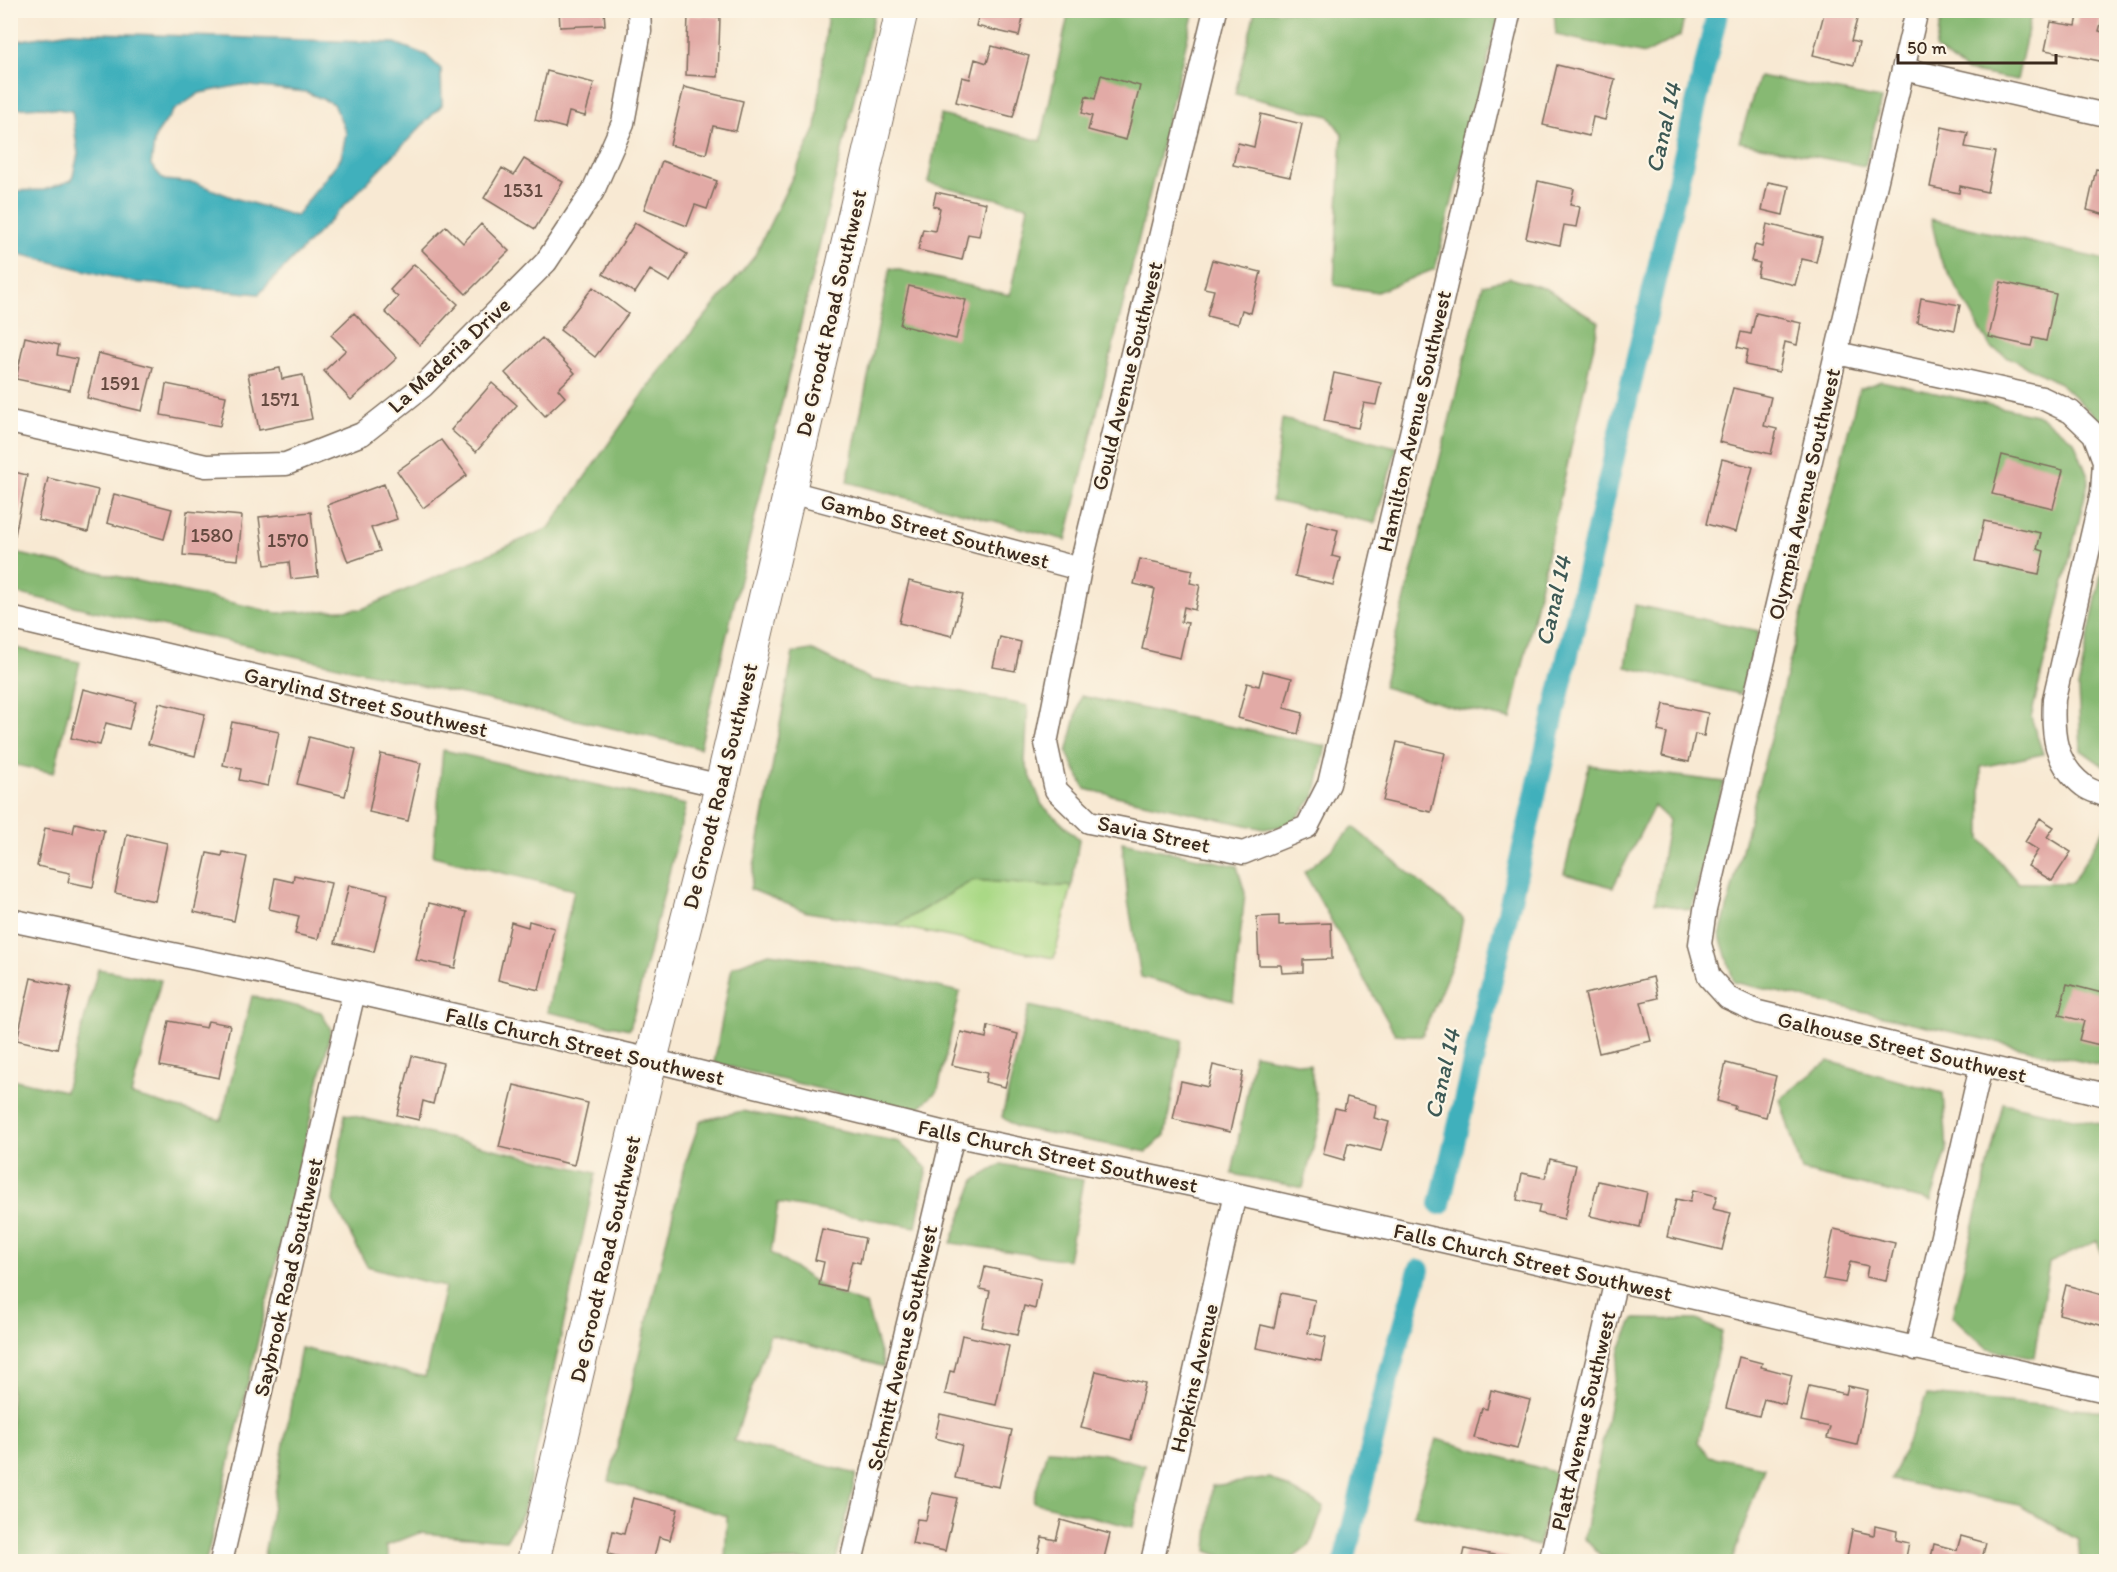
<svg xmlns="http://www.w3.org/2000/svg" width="2117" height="1572" viewBox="0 0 2117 1572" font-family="Itim,sans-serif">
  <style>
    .green { fill: #aad986; stroke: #728252; stroke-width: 1.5 }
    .forest { fill: #87b973; stroke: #617248; stroke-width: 1.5 }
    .water { fill: #41b0bc; stroke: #3e6d6d; stroke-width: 1.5; fill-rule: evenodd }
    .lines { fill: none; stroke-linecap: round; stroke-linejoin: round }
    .canal { stroke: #41b0bc; stroke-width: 22 }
    .building { fill: #e2aaa6 }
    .street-casing { stroke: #7d6d5d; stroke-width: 25 }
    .secondary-casing { stroke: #7d6d5d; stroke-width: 34 }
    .street { stroke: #fff; stroke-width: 22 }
    .secondary { stroke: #fff; stroke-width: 32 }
    .labels { text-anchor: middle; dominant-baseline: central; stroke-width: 4.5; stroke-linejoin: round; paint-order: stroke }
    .number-label { font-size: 20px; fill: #654a40 }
    .street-label { font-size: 22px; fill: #3b2a1e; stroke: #fcf5e5 }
    .water-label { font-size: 24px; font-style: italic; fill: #3d5955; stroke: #fcf5e5 }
  </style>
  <rect width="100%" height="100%" fill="#fcf5e5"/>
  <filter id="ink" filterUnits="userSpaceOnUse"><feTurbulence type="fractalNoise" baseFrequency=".0167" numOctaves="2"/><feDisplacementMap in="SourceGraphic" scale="12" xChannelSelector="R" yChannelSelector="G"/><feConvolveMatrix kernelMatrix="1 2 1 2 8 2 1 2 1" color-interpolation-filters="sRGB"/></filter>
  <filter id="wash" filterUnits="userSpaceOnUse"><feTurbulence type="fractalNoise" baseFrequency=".008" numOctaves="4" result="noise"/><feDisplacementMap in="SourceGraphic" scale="24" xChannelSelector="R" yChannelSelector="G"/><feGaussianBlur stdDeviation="1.35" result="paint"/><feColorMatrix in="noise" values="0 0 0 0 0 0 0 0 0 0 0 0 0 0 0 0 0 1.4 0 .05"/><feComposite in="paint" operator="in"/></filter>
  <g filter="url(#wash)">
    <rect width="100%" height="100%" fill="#f8e9d3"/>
    <path class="green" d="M 973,880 L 1046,886 L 1072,886 L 1054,958 L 895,926 Z"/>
    <path class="forest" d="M 828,11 L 875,11 L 700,748 L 11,592 L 11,552 L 277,613 L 362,609 L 549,528 L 657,375 L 754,257 L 816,128 Z
      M 1069,11 L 1194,11 L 1066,540 L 847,482 L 890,268 L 1010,295 L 1028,206 L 928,183 L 941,115 L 1041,141 Z
      M 1255,11 L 1500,11 L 1435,269 L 1377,292 L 1334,285 L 1342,134 L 1329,116 L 1235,94 Z
      M 1554,11 L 1554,10 L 1686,11 L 1680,36 L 1645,54 L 1556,35 Z
      M 1943,11 L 2032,11 L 2017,80 L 1967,71 L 1935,48 Z
      M 1759,76 L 1881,99 L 1865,166 L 1739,142 Z
      M 1931,219 L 2106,260 L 2106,427 L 2061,384 L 1991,348 L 1940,258 Z
      M 1510,278 L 1547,289 L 1599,322 L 1511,719 L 1456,708 L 1383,687 L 1483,285 Z
      M 1881,381 L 2040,416 L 2074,441 L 2089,479 L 2031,717 L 2043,754 L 1981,767 L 1981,839 L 2018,883 L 2072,883 L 2106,826 L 2106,1067 L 1734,982 L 1720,936 L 1859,389 Z
      M 1282,419 L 1397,447 L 1375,523 L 1272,501 Z
      M 2106,549 L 2106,768 L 2081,750 L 2078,688 Z
      M 1635,605 L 1759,631 L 1740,694 L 1626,667 Z
      M 11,647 L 80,662 L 54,773 L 11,764 Z
      M 811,650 L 872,680 L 957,691 L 1028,706 L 1025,762 L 1042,805 L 1079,839 L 1072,886 L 1046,886 L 973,880 L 895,926 L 807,912 L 750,889 L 793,653 Z
      M 1081,696 L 1326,746 L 1315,796 L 1291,825 L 1264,829 L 1085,789 L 1067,753 Z
      M 443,750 L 686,805 L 630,1029 L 547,1012 L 574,890 L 433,856 Z
      M 1589,765 L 1724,782 L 1691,910 L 1655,903 L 1669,820 L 1654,806 L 1613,887 L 1564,874 Z
      M 1353,827 L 1463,918 L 1456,955 L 1422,1036 L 1395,1034 L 1304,872 L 1330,851 Z
      M 1122,842 L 1237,866 L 1245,893 L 1233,1001 L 1141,977 L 1128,900 Z
      M 769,953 L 822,960 L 960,992 L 938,1090 L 914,1112 L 714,1063 L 732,967 Z
      M 98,969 L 161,980 L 131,1095 L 221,1120 L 252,996 L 321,1012 L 331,1030 L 206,1561 L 11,1561 L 11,1079 L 65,1091 Z
      M 1029,1006 L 1182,1040 L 1165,1135 L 1147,1152 L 1016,1127 L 1002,1117 Z
      M 1254,1054 L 1310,1065 L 1320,1120 L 1303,1188 L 1232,1174 Z
      M 1828,1061 L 1943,1093 L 1947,1151 L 1931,1201 L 1802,1171 L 1780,1099 Z
      M 2003,1103 L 2106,1125 L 2106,1264 L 2097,1241 L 2049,1263 L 2034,1357 L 1988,1349 L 1952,1316 Z
      M 742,1111 L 899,1142 L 927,1168 L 916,1227 L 778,1203 L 771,1253 L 829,1291 L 866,1305 L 884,1367 L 770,1334 L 734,1441 L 856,1474 L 836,1561 L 725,1561 L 727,1516 L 609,1481 L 684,1167 L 700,1121 Z
      M 345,1114 L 596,1173 L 523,1513 L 506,1540 L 419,1533 L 386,1546 L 390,1561 L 263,1561 L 301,1348 L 425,1377 L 445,1287 L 367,1266 L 333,1201 Z
      M 1002,1164 L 1083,1180 L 1068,1260 L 951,1243 L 975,1180 Z
      M 1634,1319 L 1697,1320 L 1722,1332 L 1698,1442 L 1709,1456 L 1764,1467 L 1732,1561 L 1624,1561 L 1601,1556 L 1584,1538 L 1620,1349 Z
      M 1927,1395 L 2106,1411 L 2106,1561 L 2080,1561 L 2078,1540 L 2019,1505 L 1891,1480 Z
      M 1436,1439 L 1558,1473 L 1538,1546 L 1413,1515 Z
      M 1047,1450 L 1100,1453 L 1145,1465 L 1133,1527 L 1033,1502 Z
      M 1270,1478 L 1324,1507 L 1310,1545 L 1289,1561 L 1235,1561 L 1207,1551 L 1212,1486 Z"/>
    <path class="water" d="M 70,32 L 395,43 L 426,55 L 441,69 L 442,105 L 259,294 L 132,282 L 11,252 L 11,191 L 44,190 L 72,180 L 78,154 L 72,111 L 41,107 L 11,109 L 11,42 ZM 241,85 L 306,92 L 334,104 L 346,133 L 341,158 L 296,216 L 234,198 L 196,183 L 164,180 L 151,165 L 155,137 L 173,111 L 200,93 Z"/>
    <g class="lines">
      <path class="canal" d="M 1440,1204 L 1718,10
        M 1344,1562 L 1388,1378 L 1419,1270"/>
    </g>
    <g id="blocks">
      <path class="building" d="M 559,10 L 604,10 L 605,25 L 560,27 Z
        M 980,10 L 1025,10 L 1019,36 L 976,26 Z
        M 1825,10 L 1837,10 L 1858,16 L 1851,41 L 1859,43 L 1854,65 L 1813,55 Z
        M 2079,11 L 2103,16 L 2099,31 L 2106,33 L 2105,62 L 2045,50 L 2051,22 L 2076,26 Z
        M 688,15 L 720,17 L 718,77 L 686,75 Z
        M 992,46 L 1029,56 L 1013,117 L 956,102 L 962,77 L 970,79 L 975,59 L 987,63 Z
        M 1557,65 L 1615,79 L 1605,120 L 1593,117 L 1589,136 L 1543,125 Z
        M 547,71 L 594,83 L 585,116 L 569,112 L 565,128 L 535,120 Z
        M 1101,75 L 1140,86 L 1126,140 L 1088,130 L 1092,116 L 1082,113 L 1086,96 L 1095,99 Z
        M 684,87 L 743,101 L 736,131 L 713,126 L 706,154 L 670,145 Z
        M 1261,114 L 1302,124 L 1290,177 L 1233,165 L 1238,143 L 1254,147 Z
        M 1942,127 L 1968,133 L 1965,147 L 1995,152 L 1987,192 L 1960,186 L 1959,193 L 1930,187 Z
        M 524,159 L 563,182 L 535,229 L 484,198 L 502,168 L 514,175 Z
        M 662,161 L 717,181 L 707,209 L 695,205 L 687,226 L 644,209 Z
        M 2096,169 L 2106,171 L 2106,215 L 2087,210 Z
        M 1538,181 L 1574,189 L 1570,205 L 1580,207 L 1576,227 L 1564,225 L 1560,245 L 1526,238 Z
        M 1768,182 L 1789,186 L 1783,215 L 1762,210 Z
        M 936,192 L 986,203 L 979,236 L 968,234 L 962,260 L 918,250 L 923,229 L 935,231 L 940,208 L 933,206 Z
        M 635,223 L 687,254 L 670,282 L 650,270 L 635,293 L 603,274 Z
        M 481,224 L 509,251 L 466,294 L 422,250 L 446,226 L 463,243 Z
        M 1767,224 L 1822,238 L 1816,262 L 1802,259 L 1795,285 L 1757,276 L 1760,263 L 1751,261 L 1755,245 L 1762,247 Z
        M 1212,260 L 1261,272 L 1251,313 L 1242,310 L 1238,324 L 1207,316 L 1214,290 L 1204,288 Z
        M 414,264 L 458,304 L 420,345 L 385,312 L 398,297 L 390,290 Z
        M 2001,282 L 2056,294 L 2046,341 L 2033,338 L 2031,346 L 1989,337 Z
        M 909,286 L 966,300 L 956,339 L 900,325 Z
        M 593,287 L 628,314 L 595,357 L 560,330 Z
        M 1921,298 L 1960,305 L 1955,330 L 1917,322 Z
        M 354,313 L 397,358 L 351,400 L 324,371 L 346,350 L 331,335 Z
        M 1756,313 L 1801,323 L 1797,345 L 1785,342 L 1779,372 L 1745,365 L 1748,350 L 1737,347 L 1741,332 L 1751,334 Z
        M 25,337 L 59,345 L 57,355 L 77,359 L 70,390 L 16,379 Z
        M 542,338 L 575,373 L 558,389 L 565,397 L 545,416 L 505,373 Z
        M 98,353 L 153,367 L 142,411 L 87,398 Z
        M 280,368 L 282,379 L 303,375 L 312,419 L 259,430 L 248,374 Z
        M 1334,373 L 1381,383 L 1376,405 L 1364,403 L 1358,428 L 1324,421 Z
        M 492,383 L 517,405 L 476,452 L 451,430 Z
        M 166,384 L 226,396 L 220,426 L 161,415 Z
        M 1733,388 L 1771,397 L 1764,426 L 1777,429 L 1771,454 L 1719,442 Z
        M 441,440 L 467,475 L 423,508 L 397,471 Z
        M 2002,455 L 2063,470 L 2053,508 L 1992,494 Z
        M 1722,459 L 1753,467 L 1736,532 L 1706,524 Z
        M 10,471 L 27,475 L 15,535 L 10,534 Z
        M 48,478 L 98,490 L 88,532 L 38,520 Z
        M 384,484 L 397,519 L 371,528 L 380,551 L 348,562 L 327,505 Z
        M 114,494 L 172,509 L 164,539 L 107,523 Z
        M 187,511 L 242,516 L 238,560 L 183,555 Z
        M 311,512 L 318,576 L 291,579 L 289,562 L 265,565 L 259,517 Z
        M 1984,521 L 2041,533 L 2037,549 L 2044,551 L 2039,574 L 1975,561 Z
        M 1307,522 L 1338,530 L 1332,556 L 1340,558 L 1333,585 L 1295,576 Z
        M 1140,559 L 1193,570 L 1190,583 L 1200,585 L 1195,610 L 1184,607 L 1181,622 L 1188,623 L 1180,658 L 1142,649 L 1155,589 L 1134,584 Z
        M 909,581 L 963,594 L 952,636 L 899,623 Z
        M 1000,637 L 1021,642 L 1015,671 L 993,667 Z
        M 1263,671 L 1292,678 L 1284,708 L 1303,713 L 1298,734 L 1238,718 L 1247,683 L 1259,686 Z
        M 83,689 L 136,702 L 129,729 L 106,723 L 100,745 L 71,738 Z
        M 159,703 L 205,714 L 195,756 L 148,744 Z
        M 1664,704 L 1708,713 L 1704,736 L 1695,734 L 1689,762 L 1662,756 L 1667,733 L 1658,731 Z
        M 232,722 L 279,732 L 268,786 L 239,780 L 241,769 L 223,765 Z
        M 309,737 L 356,749 L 345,796 L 297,784 Z
        M 1397,742 L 1445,753 L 1431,812 L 1383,801 Z
        M 381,754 L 421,763 L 408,821 L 369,812 Z
        M 2040,818 L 2054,827 L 2047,837 L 2071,852 L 2052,881 L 2028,866 L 2038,850 L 2025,842 Z
        M 75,823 L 104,830 L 93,887 L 68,882 L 70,873 L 37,866 L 45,828 L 73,833 Z
        M 127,834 L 167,843 L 155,901 L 115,893 Z
        M 223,852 L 247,857 L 234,921 L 194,912 L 207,853 L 222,856 Z
        M 294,875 L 331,883 L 318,939 L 295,934 L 299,916 L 269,909 L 275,878 L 293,882 Z
        M 349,885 L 388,894 L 374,952 L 335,943 Z
        M 429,903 L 467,912 L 455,968 L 416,960 Z
        M 1279,916 L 1279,925 L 1331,923 L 1332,959 L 1303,960 L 1303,972 L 1282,973 L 1281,965 L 1259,965 L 1257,917 Z
        M 529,921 L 554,928 L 539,990 L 498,980 L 511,922 L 528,927 Z
        M 1653,977 L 1658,998 L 1641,1002 L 1651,1041 L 1599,1053 L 1585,994 Z
        M 31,978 L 71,987 L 57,1049 L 17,1040 Z
        M 2067,984 L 2106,994 L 2106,1037 L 2104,1046 L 2079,1040 L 2084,1021 L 2059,1015 Z
        M 169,1021 L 206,1028 L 208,1021 L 230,1025 L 219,1078 L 160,1066 Z
        M 988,1026 L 1018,1034 L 1005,1087 L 985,1082 L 987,1073 L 952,1065 L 961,1032 L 986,1038 Z
        M 412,1056 L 443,1063 L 433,1104 L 423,1101 L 419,1120 L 397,1115 Z
        M 1726,1063 L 1776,1076 L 1766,1117 L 1734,1109 L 1735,1106 L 1717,1101 Z
        M 1213,1065 L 1243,1072 L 1230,1132 L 1173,1119 L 1181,1081 L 1208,1087 Z
        M 514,1085 L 588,1103 L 574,1165 L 499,1147 Z
        M 1347,1097 L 1377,1105 L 1374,1118 L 1389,1122 L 1381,1151 L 1348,1143 L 1344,1160 L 1323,1154 L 1335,1108 L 1344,1110 Z
        M 1550,1159 L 1576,1165 L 1564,1219 L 1538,1213 L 1540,1205 L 1517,1200 L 1522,1173 L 1545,1178 Z
        M 1598,1181 L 1647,1192 L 1640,1227 L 1590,1216 Z
        M 1693,1190 L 1717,1196 L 1713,1209 L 1731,1213 L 1722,1250 L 1667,1237 L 1676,1199 L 1690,1202 Z
        M 822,1229 L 865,1238 L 860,1263 L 852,1261 L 845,1291 L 819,1285 L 824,1262 L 815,1260 Z
        M 1834,1229 L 1895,1243 L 1886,1281 L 1866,1277 L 1868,1266 L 1850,1262 L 1845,1283 L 1823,1279 Z
        M 985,1267 L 1041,1279 L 1035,1309 L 1024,1306 L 1017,1335 L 982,1327 L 990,1291 L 980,1289 Z
        M 2066,1285 L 2106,1296 L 2106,1315 L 2104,1326 L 2059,1314 Z
        M 1281,1293 L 1315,1300 L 1308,1333 L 1326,1337 L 1321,1361 L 1256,1348 L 1261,1325 L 1274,1328 Z
        M 962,1335 L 1009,1346 L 996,1405 L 945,1394 L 950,1371 L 954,1372 Z
        M 1739,1357 L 1762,1363 L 1761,1367 L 1792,1375 L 1785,1404 L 1764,1399 L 1759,1416 L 1726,1408 Z
        M 1096,1371 L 1145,1383 L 1131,1440 L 1081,1428 Z
        M 1809,1386 L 1846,1394 L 1848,1386 L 1868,1390 L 1857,1445 L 1827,1438 L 1830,1427 L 1801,1421 Z
        M 1491,1390 L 1530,1400 L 1517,1449 L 1474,1438 L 1482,1408 L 1487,1409 Z
        M 940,1414 L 1012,1430 L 999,1487 L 955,1478 L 962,1445 L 935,1438 Z
        M 932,1493 L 957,1498 L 945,1551 L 912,1544 L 917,1519 L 926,1520 Z
        M 633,1498 L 678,1509 L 670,1540 L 659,1537 L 653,1562 L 640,1562 L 608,1554 L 613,1531 L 624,1534 Z
        M 1061,1520 L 1110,1534 L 1103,1562 L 1036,1562 L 1042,1537 L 1056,1540 Z
        M 1875,1526 L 1897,1531 L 1896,1540 L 1909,1543 L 1905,1562 L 1846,1562 L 1852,1530 L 1874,1535 Z
        M 1961,1536 L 1986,1543 L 1981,1562 L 1930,1562 L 1934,1544 L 1957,1550 Z
        M 1465,1549 L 1509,1558 L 1508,1562 L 1462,1562 Z"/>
    </g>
  </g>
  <g filter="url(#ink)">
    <use href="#blocks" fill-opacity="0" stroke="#7d6d5d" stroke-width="1.5"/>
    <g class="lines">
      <g class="street-casing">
        <path id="street" d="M 1215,10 L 1080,569 L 1046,743 L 1056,790 L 1089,822 L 1243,853 L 1307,827 L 1329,784 L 1510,10
          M 1917,10 L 1705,910 L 1700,944 L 1709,977 L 1728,998 L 1758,1012 L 2106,1095
          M 1903,69 L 2106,115
          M 1837,353 L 2042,398 L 2071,412 L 2094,434 L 2104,461 L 2102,492 L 2054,699 C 2052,734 2054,763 2084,786 C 2090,791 2100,793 2106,796
          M 10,422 L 206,466 L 286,464 L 362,434 L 423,386 L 546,262 L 593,191 L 623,123 L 640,31 L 639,10
          M 790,492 L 1080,569
          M 10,618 L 721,786
          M 10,920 L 354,992 L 651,1060 L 953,1135 L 1235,1194 L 2106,1391
          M 1916,1349 L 1981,1066
          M 221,1562 L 354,992
          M 851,1562 L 953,1135
          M 1152,1562 L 1235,1194
          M 1550,1562 L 1616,1280"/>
      </g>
      <g class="secondary-casing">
        <path id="secondary" d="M 533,1562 L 651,1060 L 721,786 L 902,10"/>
      </g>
      <use href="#street" class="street"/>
      <use href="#secondary" class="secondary"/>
    </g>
  </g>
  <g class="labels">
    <g class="number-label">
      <text x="523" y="190">1531</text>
      <text x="120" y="383">1591</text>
      <text x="280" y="399">1571</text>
      <text x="212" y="535">1580</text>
      <text x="288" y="540">1570</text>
    </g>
    <g class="street-label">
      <text transform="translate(831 313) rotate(-77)">De Groodt Road Southwest</text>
      <text transform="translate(449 355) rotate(-43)">La Maderia Drive</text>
      <text transform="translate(1127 376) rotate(-76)">Gould Avenue Southwest</text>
      <text transform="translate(1414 421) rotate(-77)">Hamilton Avenue Southwest</text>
      <text transform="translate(1804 494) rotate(-77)">Olympia Avenue Southwest</text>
      <text transform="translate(935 531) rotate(15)">Gambo Street Southwest</text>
      <text transform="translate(366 702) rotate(13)">Garylind Street Southwest</text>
      <text transform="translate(720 786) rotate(-76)">De Groodt Road Southwest</text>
      <text transform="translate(1154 834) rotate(12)">Savia Street</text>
      <text transform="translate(585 1046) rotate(13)">Falls Church Street Southwest</text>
      <text transform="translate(1902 1047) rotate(13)">Galhouse Street Southwest</text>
      <text transform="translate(1058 1156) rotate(12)">Falls Church Street Southwest</text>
      <text transform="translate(605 1259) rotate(-77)">De Groodt Road Southwest</text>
      <text transform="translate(1533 1262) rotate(13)">Falls Church Street Southwest</text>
      <text transform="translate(288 1277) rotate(-77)">Saybrook Road Southwest</text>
      <text transform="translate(902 1348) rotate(-77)">Schmitt Avenue Southwest</text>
      <text transform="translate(1194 1378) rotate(-77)">Hopkins Avenue</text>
      <text transform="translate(1583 1421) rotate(-77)">Platt Avenue Southwest</text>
    </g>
    <g class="water-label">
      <text transform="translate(1663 128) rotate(-77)">Canal 14</text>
      <text transform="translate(1553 601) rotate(-77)">Canal 14</text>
      <text transform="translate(1442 1074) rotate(-77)">Canal 14</text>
    </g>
  </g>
  <rect width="2117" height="1572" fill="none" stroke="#fcf5e5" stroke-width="36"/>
  <path d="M1898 54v9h158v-9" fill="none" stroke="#3b2a1e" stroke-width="3"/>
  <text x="1907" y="54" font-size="18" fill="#3b2a1e" stroke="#fcf5e5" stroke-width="4.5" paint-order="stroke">50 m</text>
</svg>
